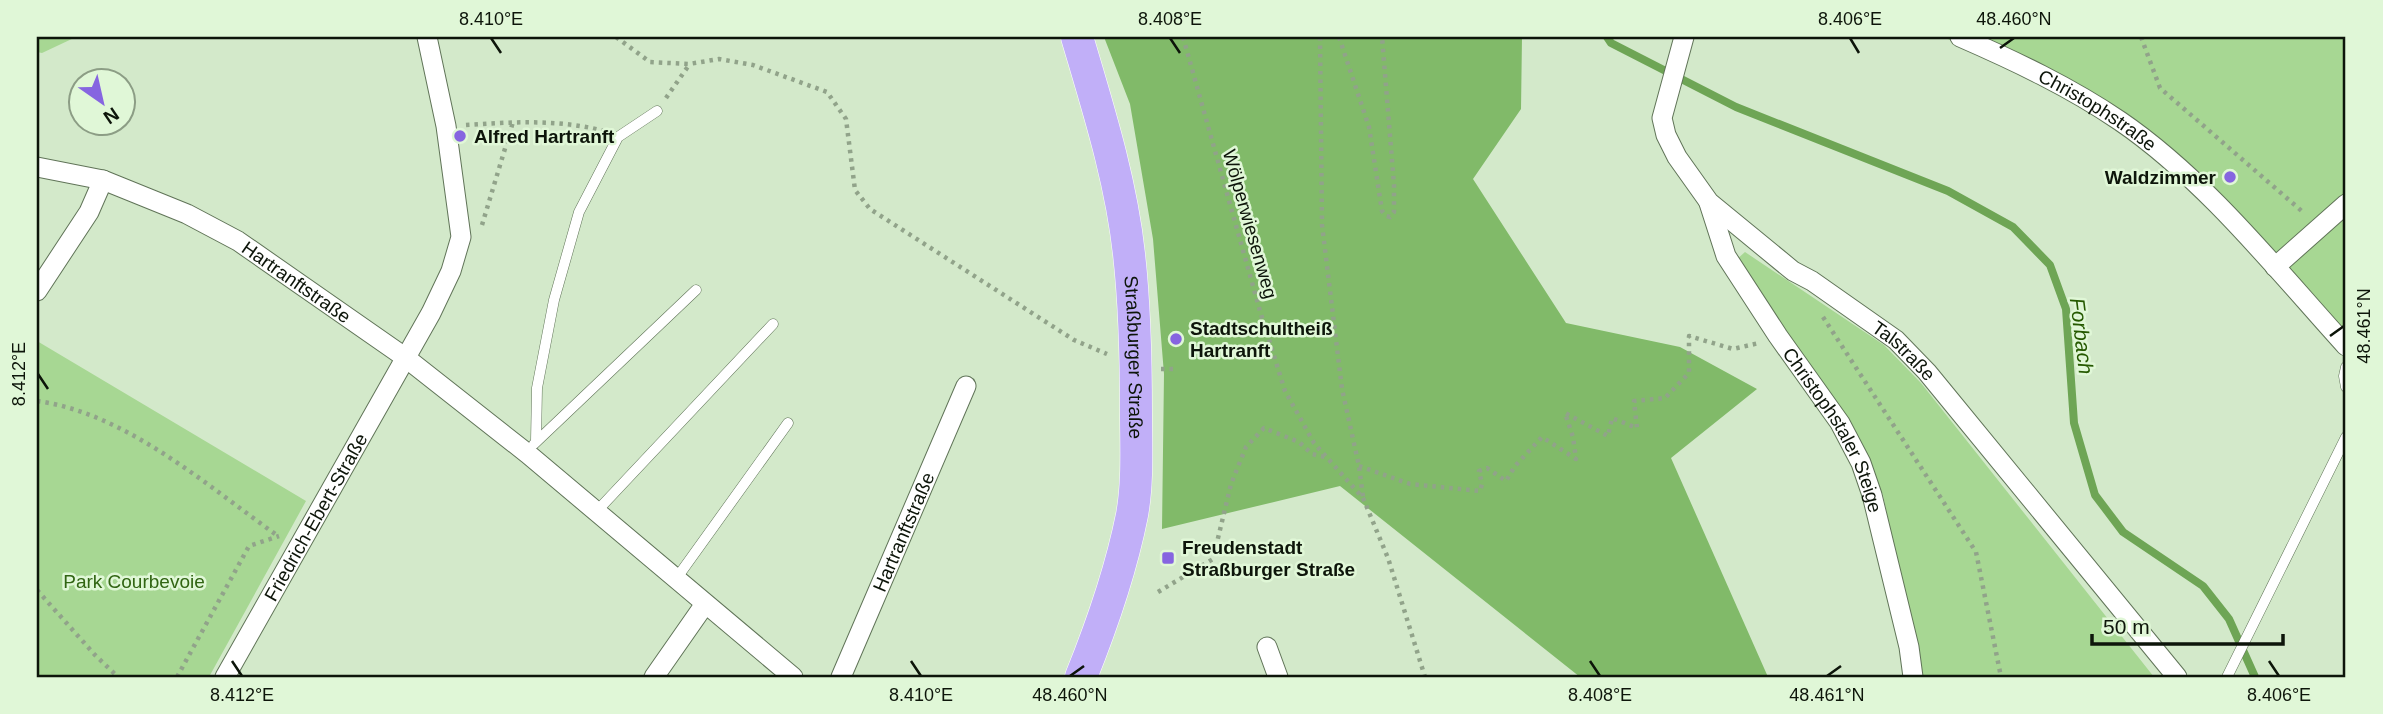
<svg xmlns="http://www.w3.org/2000/svg" width="2383" height="714" viewBox="0 0 2383 714" font-family="Helvetica,sans-serif">
  <style>
    .green { fill: #a7d793 }
    .forest { fill: #81ba69 }
    .lines { fill: none; stroke-linecap: round; stroke-linejoin: round }
    .stream { stroke: #6ea555; stroke-width: 8 }
    .lane-casing { stroke: #607458; stroke-width: 11 }
    .street-casing { stroke: #607458; stroke-width: 21 }
    .primary-casing { stroke: #fff; stroke-width: 33 }
    .path { stroke: #91a38a; stroke-width: 4.5; stroke-dasharray: 3.5 5; stroke-linecap: butt }
    .lane { stroke: #fff; stroke-width: 10 }
    .street { stroke: #fff; stroke-width: 19 }
    .primary { stroke: #c1aff8; stroke-width: 32 }
    .ticks { fill: none; stroke: #0d150a; stroke-width: 2.5 }
    .poi-dot { fill: #8665e0; stroke: #e0f7d7; stroke-width: 2.5 }
    .labels { text-anchor: middle; dominant-baseline: central; stroke-width: 5; stroke-linejoin: round; paint-order: stroke }
    .street-label { font-size: 19px; fill: #0d150a; stroke: #e0f7d7 }
    .poi-label { font-size: 19px; font-weight: bold; fill: #0d150a; stroke: #e0f7d7; text-anchor: start }
    .park-label { font-size: 19px; fill: #316513; stroke: #e0f7d7 }
    .water-label { font-size: 21px; font-style: italic; fill: #255900; stroke: #e0f7d7 }
    .neatline { fill: none; stroke: #0d150a; stroke-width: 2.5 }
    .ticks-label { font-size: 18px; text-anchor: middle; fill: #0d150a }
  </style>
  <rect width="100%" height="100%" fill="#d3e9ca"/>
  <path class="green" d="M 37,37 L 76,37 L 42,53 L 37,52 Z
    M 1943,37 L 2346,37 L 2346,356 L 2300,299 L 2169,167 L 2060,87 Z
    M 1745,252 L 1884,345 L 1921,383 L 2154,677 L 1921,677 L 1883,495 L 1846,418 L 1736,260 Z
    M 37,341 L 306,501 L 209,677 L 37,677 Z"/>
  <path class="forest" d="M 1104,37 L 1522,37 L 1521,109 L 1473,179 L 1566,323 L 1680,347 L 1757,389 L 1671,458 L 1768,677 L 1580,677 L 1340,486 L 1162,529 L 1164,374 L 1153,239 L 1130,104 Z"/>
  <g class="lines">
    <path class="stream" d="M 1607,37 L 1611,43 L 1736,107 L 1948,191 L 2013,227 L 2050,265 L 2066,309 L 2074,423 L 2095,495 L 2123,532 L 2203,586 L 2229,619 L 2255,677"/>
    <g class="lane-casing">
      <path id="lane" d="M 2346,367 L 2344,376 L 2346,387
        M 536,441 L 537,388 L 554,300 L 579,212 L 618,137 L 657,111
        M 534,444 L 696,290
        M 596,512 L 773,324
        M 676,579 L 788,423
        M 2227,677 L 2346,437"/>
    </g>
    <g class="street-casing">
      <g id="street">
        <path id="s1" d="M 1684,37 L 1662,118 L 1666,135 L 1677,157 L 1709,202 L 1793,271 L 1812,281 L 1896,340 L 1927,372 L 2177,677"/>
        <path id="s2" d="M 1960,37 C 2015,61 2070,87 2120,121 C 2205,179 2277,270 2346,346"/>
        <path id="s3" d="M 37,167 L 103,180 L 187,214 L 238,241 L 406,358 L 528,454 L 793,677"/>
        <path id="s4" d="M 1709,203 L 1726,256 L 1778,336 L 1840,423 L 1861,463 L 1872,495 L 1909,647 L 1913,677"/>
        <path d="M 2275,267 L 2346,204"/>
        <path d="M 37,291 L 89,212 L 103,180"/>
        <path d="M 1267,647 L 1278,677"/>
        <path id="s5" d="M 225,677 L 431,313 L 451,271 L 461,237 L 446,126 L 427,37"/>
        <path d="M 654,677 L 705,604"/>
        <path id="s6" d="M 841,677 L 966,386"/>
      </g>
    </g>
    <g class="primary-casing">
      <g id="primary">
        <path id="s7" d="M 1077,37 C 1098,108 1121,180 1129,254 C 1135,307 1136,361 1136,414 C 1136,447 1138,482 1132,515 C 1121,570 1102,625 1081,677"/>
      </g>
    </g>
    <path class="path" d="M 616,37 L 650,62 L 689,64 L 719,59 L 753,65 L 827,92 L 846,119 L 855,190 L 870,209 L 1074,340 L 1107,354
      M 1183,37 L 1260,311 L 1285,391 L 1314,443 L 1363,498 L 1388,558 L 1425,677
      M 1320,37 L 1322,225 L 1342,389 L 1359,466 L 1363,497
      M 1339,37 L 1369,127 L 1382,211 L 1386,216 L 1390,217 L 1394,212 L 1394,185 L 1382,37
      M 2141,37 L 2160,88 L 2304,213
      M 666,98 L 689,65
      M 466,125 C 512,122 559,119 604,131
      M 482,225 L 513,122
      M 1823,317 L 1976,552 L 2001,677
      M 1161,369 L 1174,369
      M 37,401 C 126,413 206,485 278,536
      M 1359,466 L 1410,484 L 1480,491 L 1482,484 L 1479,471 L 1487,468 L 1506,481 L 1515,466 L 1542,437 L 1576,459 L 1573,437 L 1565,413 L 1608,436 L 1612,418 L 1637,428 L 1634,401 L 1665,398 L 1689,373 L 1689,336 L 1733,349 L 1759,343
      M 37,590 L 95,655 L 118,677
      M 1158,592 L 1213,559 L 1231,484 L 1246,447 L 1264,428 L 1299,442 L 1312,454 L 1325,457
      M 177,677 L 249,546 L 279,536"/>
    <use href="#lane" class="lane"/>
    <use href="#street" class="street"/>
    <use href="#primary" class="primary"/>
  </g>
  <path class="ticks" d="M 491,38 L 501,53M 1170,38 L 1180,53M 1850,38 L 1859,53M 2000,48 L 2014,38M 2330,336 L 2344,326M 38,374 L 48,389M 232,661 L 242,676M 911,661 L 921,676M 1590,661 L 1600,676M 2269,661 L 2279,676M 1070,676 L 1084,666M 1827,676 L 1841,666"/>
  <g class="poi-dot">
    <circle cx="460" cy="136" r="7"/>
    <circle cx="2230" cy="177" r="7"/>
    <circle cx="1176" cy="339" r="7"/>
    <rect x="1161" y="551" width="14" height="14" rx="3.5"/>
  </g>
  <g class="labels">
    <g class="street-label">
      <text stroke="none"><textPath href="#s2" startOffset="156">Christophstraße</textPath></text>
      <text transform="translate(1250 224) rotate(74)">Wölperwiesenweg</text>
      <text stroke="none"><textPath href="#s3" startOffset="287">Hartranftstraße</textPath></text>
      <text stroke="none"><textPath href="#s1" startOffset="427">Talstraße</textPath></text>
      <text stroke="none"><textPath href="#s7" startOffset="327">Straßburger Straße</textPath></text>
      <text stroke="none"><textPath href="#s4" startOffset="261">Christophstaler Steige</textPath></text>
      <text stroke="none"><textPath href="#s5" startOffset="184">Friedrich-Ebert-Straße</textPath></text>
      <text stroke="none"><textPath href="#s6" startOffset="158">Hartranftstraße</textPath></text>
    </g>
    <g class="poi-label">
      <text x="474" y="136">Alfred Hartranft</text>
      <text x="2216" y="177" text-anchor="end">Waldzimmer</text>
      <text x="1190" y="328">Stadtschultheiß<tspan x="1190" dy="22">Hartranft</tspan></text>
      <text x="1182" y="547">Freudenstadt<tspan x="1182" dy="22">Straßburger Straße</tspan></text>
    </g>
    <g class="park-label">
      <text x="134" y="581">Park Courbevoie</text>
    </g>
    <g class="water-label">
      <text transform="translate(2082 336) rotate(83)">Forbach</text>
    </g>
  </g>
  <rect width="2383" height="714" fill="none" stroke="#e0f7d7" stroke-width="77"/>
  <g transform="translate(102 102) rotate(146)"><circle r="33" fill="#e0f7d7" stroke="#8c9d85" stroke-width="2"/>
  <path d="M0-5L12 26L0 18L-12 26Z" fill="#8665e0"/>
  <text y="-10" font-size="19" font-weight="bold" text-anchor="middle" fill="#0d150a">N</text>
  </g>
  <path d="M2092 634v10h191v-10" fill="none" stroke="#0d150a" stroke-width="3.5"/>
  <text x="2103" y="634" font-size="21" fill="#0d150a" stroke="#e0f7d7" stroke-width="5" paint-order="stroke">50 m</text>
  <rect x="38" y="38" width="2306" height="638" class="neatline"/>
  <g class="ticks-label">
    <text x="491" y="25">8.410°E</text>
    <text x="1170" y="25">8.408°E</text>
    <text x="1850" y="25">8.406°E</text>
    <text x="2014" y="25">48.460°N</text>
    <text transform="translate(2364 326) rotate(-90)" y="6">48.461°N</text>
    <text transform="translate(19 374) rotate(-90)" y="6">8.412°E</text>
    <text x="242" y="701">8.412°E</text>
    <text x="921" y="701">8.410°E</text>
    <text x="1070" y="701">48.460°N</text>
    <text x="1600" y="701">8.408°E</text>
    <text x="1827" y="701">48.461°N</text>
    <text x="2279" y="701">8.406°E</text>
  </g>
</svg>
